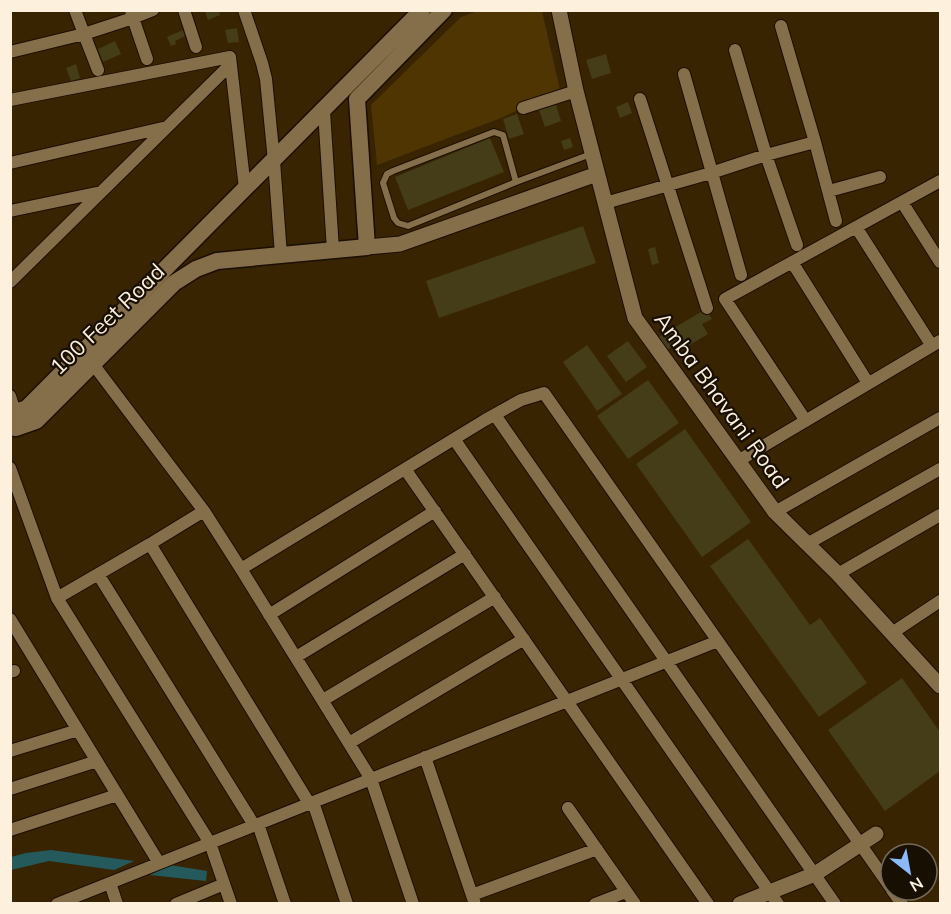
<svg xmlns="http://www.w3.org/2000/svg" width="951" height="914" viewBox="0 0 951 914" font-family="Mulish,sans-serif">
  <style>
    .green { fill: #4e3502 }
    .water { fill: #245a5c }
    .building { fill: #453d17 }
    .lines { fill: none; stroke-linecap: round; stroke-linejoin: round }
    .service-casing { stroke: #1c0e00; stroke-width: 8 }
    .minor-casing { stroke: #1c0e00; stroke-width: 14 }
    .tertiary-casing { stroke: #1c0e00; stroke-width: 17 }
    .secondary-casing { stroke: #1c0e00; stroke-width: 19 }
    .service { stroke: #856f4b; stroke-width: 6 }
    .minor { stroke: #856f4b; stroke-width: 12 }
    .tertiary { stroke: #856f4b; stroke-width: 15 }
    .secondary { stroke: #856f4b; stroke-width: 16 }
    .labels { text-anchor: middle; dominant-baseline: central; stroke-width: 4.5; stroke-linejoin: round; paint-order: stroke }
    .street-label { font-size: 22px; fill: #fdf0dc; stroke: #180f03 }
  </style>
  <rect width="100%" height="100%" fill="#382400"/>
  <path class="green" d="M 478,11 L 542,11 L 560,90 L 501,118 L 377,165 L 371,105 L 461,17 Z"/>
  <path class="water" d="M 51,850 L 134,861 L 114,870 L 49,861 L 11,870 L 11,857 L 26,853 Z
    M 170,865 L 207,871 L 206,881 L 150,875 Z"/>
  <path class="building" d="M 206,10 L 219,10 L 220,15 L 208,20 L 205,11 Z
    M 237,28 L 239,42 L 228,43 L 225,30 Z
    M 183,30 L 185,36 L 175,41 L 176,44 L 171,46 L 167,37 Z
    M 115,41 L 121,54 L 103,62 L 98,49 Z
    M 606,54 L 611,73 L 592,79 L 586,60 Z
    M 76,64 L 80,78 L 71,81 L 66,68 Z
    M 555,101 L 561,121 L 545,127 L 538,107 Z
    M 628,102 L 632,113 L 620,118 L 616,107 Z
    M 517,114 L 524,134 L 509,139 L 503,119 Z
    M 490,138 L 504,172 L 408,210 L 395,177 Z
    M 570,138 L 573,147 L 564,150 L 561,141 Z
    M 583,226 L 596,263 L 439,318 L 426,281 Z
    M 655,247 L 659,263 L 652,265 L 648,249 Z
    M 706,309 L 712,319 L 702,324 L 708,334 L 683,349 L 679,343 L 665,351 L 657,338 Z
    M 628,341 L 647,367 L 626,382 L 607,356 Z
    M 587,345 L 622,394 L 597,411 L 563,362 Z
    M 648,380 L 679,423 L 628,459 L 597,416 Z
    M 685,429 L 751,522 L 702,557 L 636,464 Z
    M 748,539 L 810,625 L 820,618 L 867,683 L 819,717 L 710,566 Z
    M 902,678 L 940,732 L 940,771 L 885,811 L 828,730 Z"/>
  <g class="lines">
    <g class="service-casing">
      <path id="service" d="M 516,182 L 503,135 L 494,132 L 393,171 L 387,174 L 383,183 L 394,218 L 398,223 L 408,226 L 516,182 L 591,154"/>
    </g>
    <g class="minor-casing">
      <path id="minor" d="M 75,10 L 84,34 L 133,18 L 131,10
        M 184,10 L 196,47
        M 244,10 L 262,63 L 266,79 L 274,161 L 281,255
        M 781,26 L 815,142 L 836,221
        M 735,50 L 766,155 L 797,245
        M 10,52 L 84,34 L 98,70
        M 147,59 L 133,18 L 153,10
        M 684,74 L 741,275
        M 640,99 L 707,308
        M 10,100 L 230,57 L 245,189
        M 523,108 L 576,91
        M 324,111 L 333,250
        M 10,163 L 167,127
        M 829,191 L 880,177
        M 902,202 L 940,262
        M 605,203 L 711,173 L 766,155 L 815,142
        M 10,211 L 101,192
        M 856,227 L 932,346
        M 792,262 L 868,383
        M 10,282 L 231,64
        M 93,364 L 204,511 L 241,569 L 371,779 L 413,904
        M 10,396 L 15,412
        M 495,415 L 835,904
        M 806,421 L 725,299 L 940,181
        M 454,439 L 778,904
        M 738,461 L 940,341
        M 10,468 L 57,598 L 210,843 L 231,904
        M 405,469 L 708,904
        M 775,512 L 940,418
        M 150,544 L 309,803
        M 807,544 L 940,469
        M 241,569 L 485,420 L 521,400 L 544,393 L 891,888
        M 98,574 L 254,825
        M 838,574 L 940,515
        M 57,598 L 150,544 L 204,511
        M 269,615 L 435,511
        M 10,619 L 159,863
        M 892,633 L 940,601
        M 296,657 L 465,554
        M 10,672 L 14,671
        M 323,700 L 495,597
        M 349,743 L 524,639
        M 10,751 L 78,730
        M 425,757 L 475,904
        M 10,789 L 97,761
        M 313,802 L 347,904
        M 568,808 L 635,904
        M 258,824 L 285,904
        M 10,830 L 117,795
        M 110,883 L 117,904
        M 892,890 L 902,904
        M 472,895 L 597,849
        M 57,904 L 718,641
        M 176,904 L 224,884
        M 595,904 L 626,892"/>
    </g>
    <g class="tertiary-casing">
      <path id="tertiary" d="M 559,10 L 576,91 L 635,318 L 775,512 L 838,574 L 940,686
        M 367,247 L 400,244 L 597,174
        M 740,904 L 815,874 L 876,834"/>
    </g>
    <g class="secondary-casing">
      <path id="secondary" d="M 10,412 L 15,412 L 27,408 L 422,10
        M 10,427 L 16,428 L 36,421 L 174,283 L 196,269 L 217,261 L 367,247 L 357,99 L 444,10"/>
    </g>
    <use href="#service" class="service"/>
    <use href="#minor" class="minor"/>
    <use href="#tertiary" class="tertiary"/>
    <use href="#secondary" class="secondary"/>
  </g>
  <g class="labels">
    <g class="street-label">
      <text transform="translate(107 319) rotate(-44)">100 Feet Road</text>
      <text transform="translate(722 400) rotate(54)">Amba Bhavani Road</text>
    </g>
  </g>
  <rect width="951" height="914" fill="none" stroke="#fdf0dc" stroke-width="24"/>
  <g transform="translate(909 872) rotate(149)"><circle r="28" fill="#180f03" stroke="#74695a" stroke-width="1.5"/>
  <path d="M0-4.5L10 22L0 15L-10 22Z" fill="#8cb9fc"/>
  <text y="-9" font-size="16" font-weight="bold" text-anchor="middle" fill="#fdf0dc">N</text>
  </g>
</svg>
